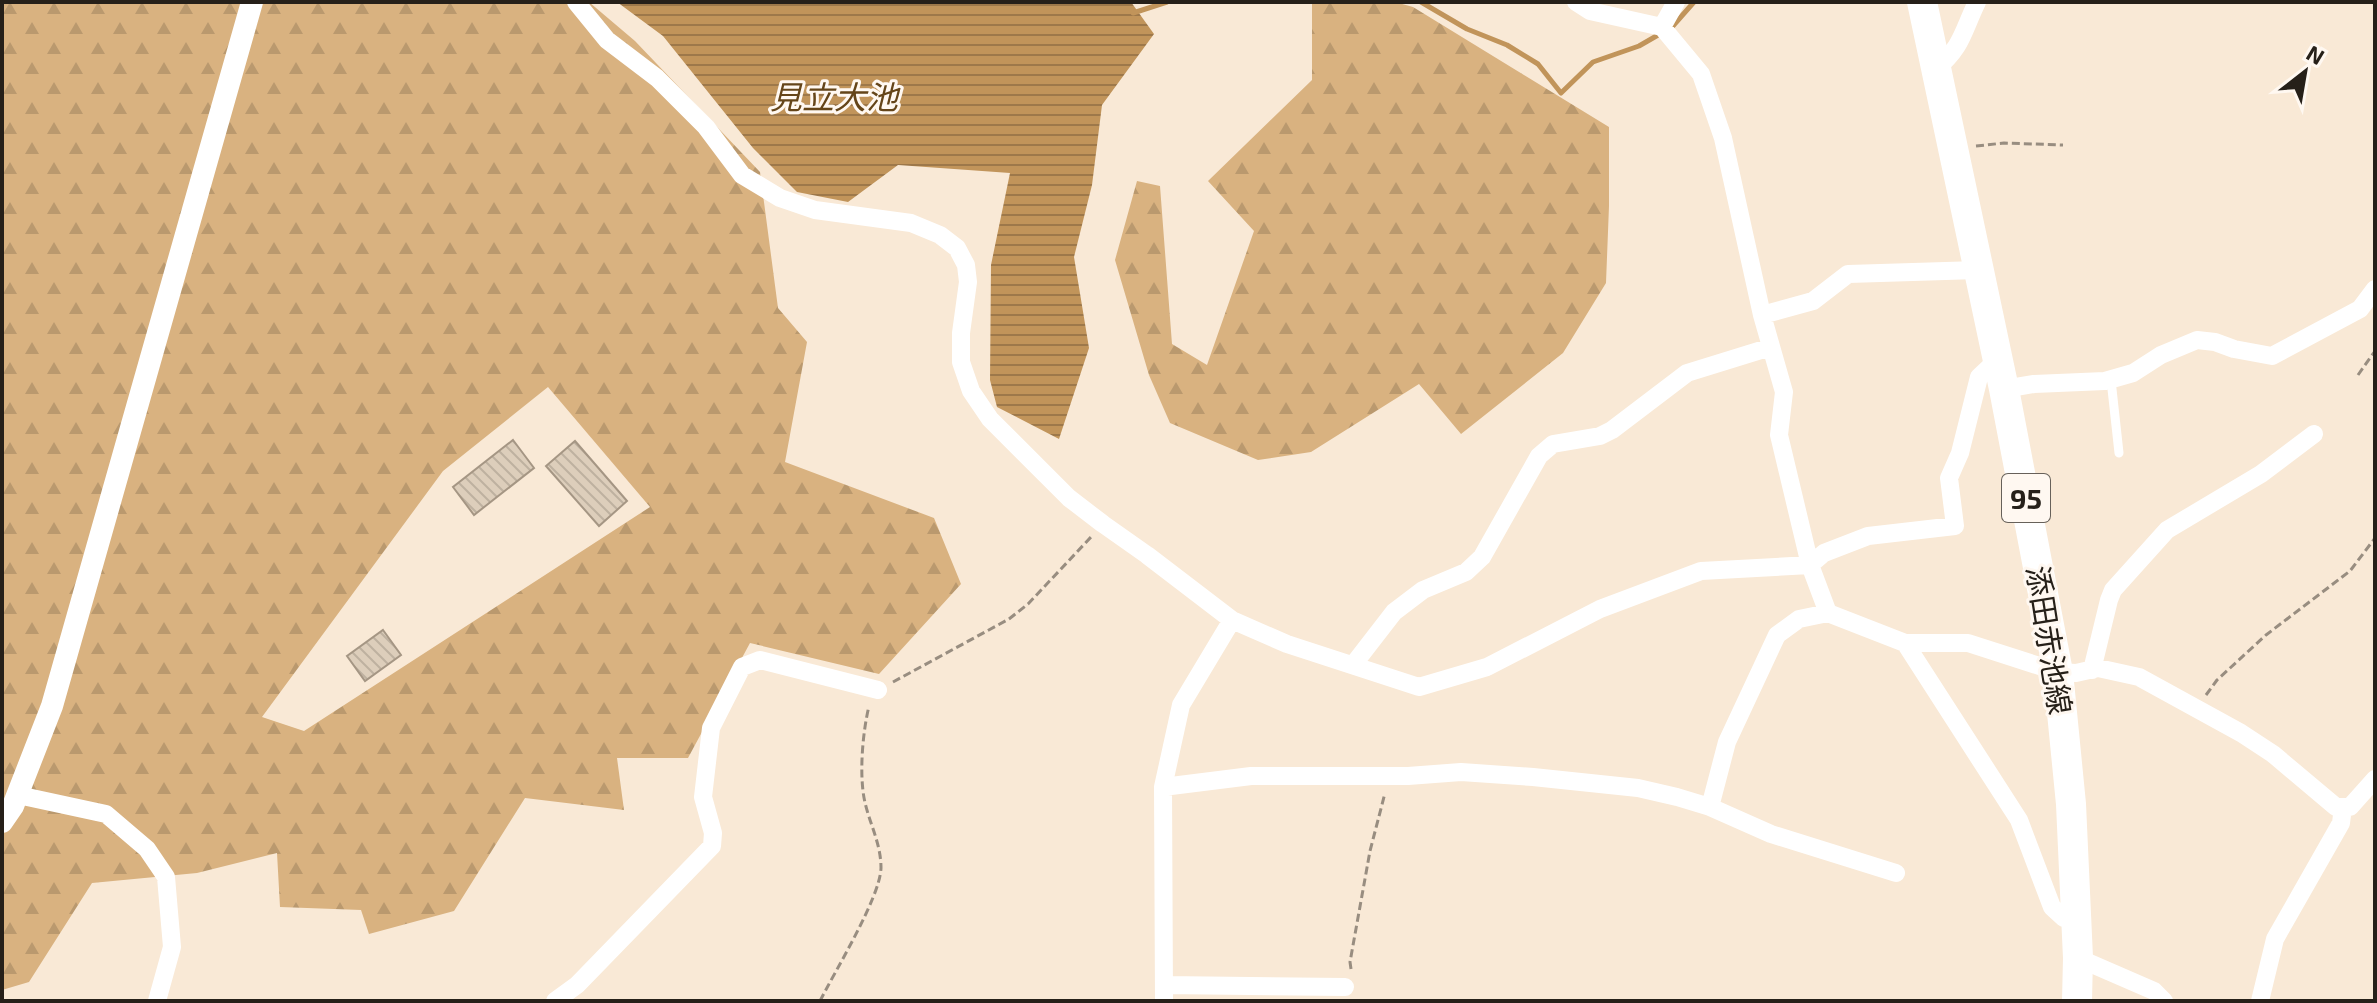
<svg xmlns="http://www.w3.org/2000/svg" width="2377" height="1003" viewBox="0 0 2377 1003" font-family="'Exo 2','Noto Sans JP',sans-serif">
  <style>
    .forest { fill: url(#forest-firs); fill-rule: evenodd }
    .water { fill: url(#water-rules) }
    .lines { fill: none; stroke-linecap: round; stroke-linejoin: round }
    .stream { stroke: #c1945a; stroke-width: 5 }
    .building { fill: url(#building-back-hatch); stroke: #a59684; stroke-width: 2 }
    .path { stroke: #988d80; stroke-width: 3; stroke-dasharray: 8 4; stroke-linecap: butt }
    .service { stroke: #fff; stroke-width: 9 }
    .minor { stroke: #fff; stroke-width: 18 }
    .tertiary { stroke: #fff; stroke-width: 22 }
    .primary { stroke: #fff; stroke-width: 30 }
    .labels { text-anchor: middle; dominant-baseline: central; stroke-width: 6; stroke-linejoin: round; paint-order: stroke }
    .shield { fill: #fff8f1; stroke: #67615a; stroke-width: 2 }
    .shield-label { font-size: 28px; font-weight: bold; fill: #262019 }
    .street-label { font-size: 30px; fill: #262019; stroke: #fff8f1 }
    .water-label { font-size: 32px; font-style: italic; fill: #654519; stroke: #fff8f1 }
  </style>
  <defs>
    <pattern id="forest-firs" width="22" height="20" patternUnits="userSpaceOnUse" patternTransform="scale(2)"><rect width="22" height="20" fill="#d9b280"/><path d="M5 1l3.5 6h-7zM16 11l3.5 6h-7z" fill="#ba996e"/></pattern>
    <pattern id="water-rules" width="6" height="5" patternUnits="userSpaceOnUse" patternTransform="scale(2)"><rect width="6" height="5" fill="#c1945a"/><path d="M0 2.5h6" fill="none" stroke="#9d784a"/></pattern>
    <pattern id="building-back-hatch" width="6" height="6" patternUnits="userSpaceOnUse" patternTransform="scale(2)"><rect width="6" height="6" fill="#ddcebb"/><path d="M-1 5l2 2M0 0l6 6M5-1l2 2" fill="none" stroke="#beb1a0"/></pattern>
  </defs>
  <rect width="100%" height="100%" fill="#f9e9d6"/>
  <path class="forest" d="M 2,2 L 589,2 L 635,41 L 760,172 L 778,308 L 807,342 L 785,462 L 934,518 L 961,584 L 879,674 L 750,643 L 688,758 L 617,758 L 624,810 L 525,798 L 454,911 L 369,934 L 361,910 L 280,907 L 277,853 L 197,873 L 92,883 L 29,982 L 2,990 ZM 548,387 L 650,507 L 304,731 L 262,717 L 443,471 Z
    M 1312,2 L 1395,2 L 1413,7 L 1609,127 L 1609,206 L 1606,283 L 1563,353 L 1461,434 L 1419,384 L 1311,452 L 1258,460 L 1170,423 L 1149,375 L 1115,260 L 1137,181 L 1160,186 L 1172,344 L 1207,365 L 1254,231 L 1208,181 L 1312,80 Z"/>
  <path class="water" d="M 617,2 L 1131,2 L 1154,34 L 1102,105 L 1092,185 L 1074,257 L 1089,348 L 1059,439 L 997,407 L 990,380 L 991,265 L 1010,173 L 898,165 L 848,202 L 797,192 L 753,148 L 663,36 Z"/>
  <g class="lines">
    <path class="stream" d="M 1421,2 L 1467,29 L 1507,45 L 1538,64 L 1561,93 L 1593,62 L 1639,46 L 1672,27 L 1694,2
      M 1133,13 L 1167,2"/>
  </g>
  <path class="building" d="M 513,440 L 534,468 L 474,515 L 453,487 Z
    M 575,441 L 627,501 L 599,526 L 546,466 Z
    M 383,630 L 401,655 L 365,681 L 347,656 Z"/>
  <g class="lines">
    <path class="path" d="M 1976,146 L 2004,143 L 2063,145
      M 2358,375 L 2375,351
      M 893,682 L 1009,619 L 1028,604 L 1091,537
      M 2206,695 L 2217,680 L 2266,635 L 2350,571 L 2375,538
      M 1351,969 L 1350,962 L 1370,851 L 1385,793
      M 820,1001 C 835,971 880,898 881,868 C 881,840 866,818 863,791 C 860,766 863,731 869,706"/>
    <path class="service" d="M 2111,380 L 2119,453"/>
    <path class="minor" d="M 576,2 L 607,40 L 657,78 L 706,127 L 742,175 L 780,198 L 815,210 L 911,223 L 940,235 L 957,248 L 966,265 L 968,282 L 961,333 L 961,362 L 971,391 L 990,419 L 1069,498 L 1103,524 L 1147,555 L 1232,620 L 1287,644 L 1419,687 L 1487,667 L 1600,609 L 1701,571 L 1810,565 L 1824,553 L 1868,536 L 1955,526 L 1949,478 L 1960,453 L 1979,377 L 1997,360
      M 1576,2 L 1590,11 L 1662,27 L 1701,74 L 1723,138 L 1762,315 L 1784,392 L 1779,435 L 1810,565 L 1828,613
      M 1662,27 L 1676,2
      M 1935,70 C 1963,46 1962,33 1977,2
      M 1762,315 L 1813,301 L 1848,274 L 1978,270
      M 2004,389 L 2034,384 L 2105,381 L 2133,373 L 2161,355 L 2197,340 L 2215,342 L 2234,349 L 2272,356 L 2360,309 L 2375,289
      M 1905,643 L 2019,820 L 2052,907 L 2064,918 L 2076,919
      M 1353,665 L 1394,612 L 1423,590 L 1466,572 L 1482,557 L 1539,456 L 1553,444 L 1600,436 L 1612,430 L 1687,373 L 1771,347
      M 2092,670 L 2109,600 L 2113,590 L 2167,530 L 2261,474 L 2314,434
      M 1163,787 L 1251,776 L 1408,776 L 1461,772 L 1533,777 L 1638,788 L 1677,797 L 1710,807 L 1771,834 L 1896,873
      M 18,795 L 106,814 L 147,849 L 166,877 L 172,947 L 157,1001
      M 1710,807 L 1727,742 L 1777,635 L 1799,619 L 1828,613 L 1905,643 L 1968,643 L 2058,672 L 2076,673 L 2098,668 L 2139,677 L 2241,733 L 2273,754 L 2336,807 L 2350,807 L 2375,779
      M 2078,958 L 2154,991 L 2164,1001
      M 1164,985 L 1345,987
      M 555,1001 L 577,985 L 712,846 L 713,833 L 703,797 L 711,728 L 742,667 L 760,660 L 878,690
      M 1164,1001 L 1163,787 L 1181,705 L 1232,620
      M 2260,1001 L 2275,939 L 2341,823 L 2343,807"/>
    <path class="tertiary" d="M 2,822 L 13,806 L 52,706 L 252,2"/>
    <path class="primary" d="M 1922,2 L 2004,389 L 2058,672 L 2071,804 L 2078,958 L 2077,1001"/>
  </g>
  <g class="labels">
    <rect class="shield" x="2002" y="474" width="48" height="48" rx="6"/>
    <g class="shield-label">
      <text x="2026" y="498">95</text>
    </g>
    <g class="street-label">
      <text transform="translate(2050 640) rotate(81)">添田赤池線</text>
    </g>
    <g class="water-label">
      <text x="834" y="96">見立大池</text>
    </g>
  </g>
  <rect width="2377" height="1003" fill="none" stroke="#262019" stroke-width="8"/>
  <g transform="translate(2305 72) rotate(31)" stroke="#fff8f1" stroke-width="6" paint-order="stroke">
  <path d="M0-6L14 30L0 20L-14 30Z" fill="#262019"/>
  <text y="-12" font-size="22" font-weight="bold" text-anchor="middle" fill="#262019">N</text>
  </g>
</svg>
